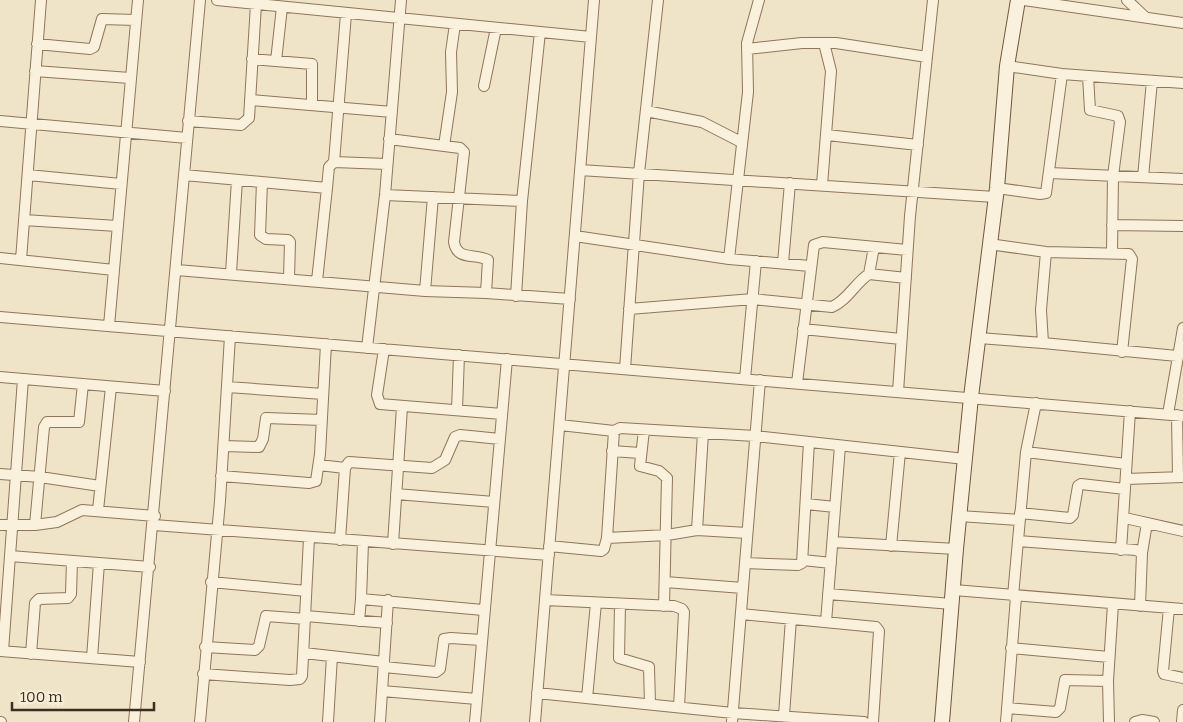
<svg xmlns="http://www.w3.org/2000/svg" width="1183" height="722" viewBox="0 0 1183 722" font-family="Bitter,serif">
  <style>
    .lines { fill: none; stroke-linecap: round; stroke-linejoin: round }
    .minor-casing { stroke: #8d765c; stroke-width: 12 }
    .secondary-casing { stroke: #6f573f; stroke-width: 16 }
    .minor { stroke: #faf1dc; stroke-width: 10 }
    .secondary { stroke: #faf1dc; stroke-width: 14 }
  </style>
  <rect width="100%" height="100%" fill="#f0e4c8"/>
  <g class="lines">
    <g class="minor-casing">
      <path id="minor" d="M 217,0 L 591,37
        M 1024,0 L 1183,23
        M 1127,0 L 1145,17
        M 37,44 L 90,49 L 94,47 L 102,19 L 136,20
        M 747,49 L 802,43 L 836,43 L 927,57
        M 252,59 L 312,64 L 312,105
        M 276,61 L 282,7
        M 1007,66 L 1062,74 L 1183,83
        M 35,71 L 130,78
        M 1088,76 L 1090,110 L 1118,116 L 1120,122 L 1113,176 L 1112,252
        M 484,86 L 496,28
        M 250,100 L 392,112
        M 646,111 L 702,122 L 741,142
        M 0,121 L 187,138
        M 188,121 L 241,125 L 249,118 L 256,4
        M 827,135 L 918,145
        M 389,139 L 460,148 L 464,152 L 454,242 C 457,261 475,253 488,260 L 486,293
        M 444,146 L 452,92 L 451,52 L 455,24
        M 334,162 L 346,14
        M 580,170 L 995,197
        M 1050,173 L 1183,179
        M 28,175 L 121,184
        M 184,175 L 327,188 L 317,281
        M 1143,177 L 1152,81
        M 262,182 L 260,235 L 266,239 L 288,240 L 290,242 L 289,278
        M 822,185 L 831,71 L 824,43
        M 327,188 L 329,167 L 334,162 L 387,164
        M 997,188 L 1040,194 L 1046,193 L 1062,74
        M 385,195 L 522,201
        M 24,220 L 117,226
        M 1112,225 L 1183,226
        M 575,236 L 729,259 L 810,266
        M 989,244 L 1046,252 L 1129,254 L 1132,259 L 1122,352
        M 1046,252 L 1041,310 L 1043,343 L 1177,356
        M 0,258 L 114,270
        M 729,259 L 748,92 L 747,43 L 759,0
        M 21,260 L 41,0
        M 783,263 L 790,183
        M 177,270 L 425,291 L 486,293 L 570,299
        M 231,273 L 237,180
        M 869,274 L 906,278
        M 425,291 L 433,197
        M 516,296 L 522,201 L 540,32
        M 629,309 L 753,299 L 832,307 C 848,300 855,283 869,274 L 874,247
        M 0,317 L 1183,416
        M 109,326 L 138,0
        M 803,329 L 901,339
        M 979,338 L 1043,343
        M 367,348 L 385,195 L 401,0
        M 384,349 L 377,395 L 380,404 L 502,414
        M 625,369 L 639,173 L 658,0
        M 0,377 L 165,391
        M 745,379 L 756,261
        M 797,383 L 814,245 L 823,242 L 907,250
        M 228,387 L 323,394
        M 898,392 L 910,216 L 933,0
        M 457,410 L 459,355
        M 1168,414 L 1183,328
        M 1177,415 L 1178,477
        M 560,425 L 614,431 L 620,428 L 755,436 L 965,459
        M 644,430 L 640,466 L 659,471 L 667,478 L 664,606
        M 224,446 L 259,447 L 263,439 L 266,418 L 322,420
        M 612,451 L 640,453
        M 1026,452 L 1126,464
        M 319,465 L 345,468
        M 0,474 L 40,477 L 100,486
        M 221,476 L 309,483 L 316,481 L 320,454 L 326,344
        M 1126,479 L 1183,477
        M 396,494 L 494,502
        M 806,504 L 835,507
        M 98,510 L 111,387
        M 1020,513 L 1070,518 L 1073,515 L 1078,486 L 1081,484 L 1125,489
        M 959,516 L 1020,520
        M 1125,518 L 1183,531
        M 0,525 L 35,525 L 57,522 L 82,510 L 155,516
        M 35,525 L 44,427 L 47,422 L 79,422 L 83,384
        M 154,525 L 549,555
        M 697,530 L 703,433
        M 607,538 L 667,535 L 697,530 L 747,533
        M 340,540 L 345,468 L 349,462 L 432,468 L 445,460 L 455,437 L 460,435 L 500,439
        M 1018,541 L 1136,550 L 1142,553
        M 363,542 L 361,599 L 483,610
        M 833,542 L 956,549
        M 393,544 L 402,407
        M 549,546 L 601,551 L 604,549 L 607,538 L 614,431
        M 891,546 L 900,452
        M 1121,550 L 1130,411
        M 10,556 L 150,567
        M 803,560 L 831,563
        M 745,563 L 798,565 L 802,563 L 809,442
        M 211,582 L 306,591
        M 665,582 L 743,588
        M 954,590 L 1183,609
        M 828,594 L 952,604
        M 1013,596 L 1026,452 L 1036,403
        M 545,600 L 674,606 L 682,609 L 684,612 L 679,707
        M 620,604 L 619,658 L 649,667 L 650,704
        M 1140,606 L 1142,553 L 1147,523
        M 1169,608 L 1163,671 L 1164,674 L 1183,678
        M 741,614 L 876,627 L 879,631 L 873,722
        M 306,616 L 387,623
        M 359,621 L 361,599
        M 826,622 L 840,446
        M 205,647 L 255,650 L 259,646 L 266,616 L 306,619
        M 1011,648 L 1109,657
        M 0,651 L 140,662
        M 3,651 L 23,379
        M 304,653 L 384,662
        M 31,654 L 35,603 L 39,599 L 68,598 L 71,594 L 72,561
        M 92,658 L 99,563
        M 384,667 L 436,672 L 440,669 L 444,639 L 451,638 L 481,640
        M 203,674 L 290,680 L 300,679 L 302,676 L 309,538
        M 382,691 L 477,699
        M 537,693 L 733,713 L 864,722
        M 587,698 L 596,603
        M 1007,708 L 1056,712 L 1060,708 L 1065,680 L 1108,681
        M 784,715 L 791,619
        M 0,722 L 1,722
        M 134,722 L 200,0
        M 200,722 L 220,501 L 230,336
        M 328,722 L 332,656
        M 380,722 L 388,600
        M 475,722 L 507,359
        M 535,722 L 594,0
        M 732,722 L 760,380
        M 1006,722 L 1016,597
        M 1109,722 L 1108,681 L 1113,604
        M 1135,722 L 1142,720 L 1154,722
        M 1182,722 L 1183,710"/>
    </g>
    <g class="secondary-casing">
      <path id="secondary" d="M 942,722 L 956,549 L 971,397 L 997,188 L 1007,66 L 1018,0"/>
    </g>
    <use href="#minor" class="minor"/>
    <use href="#secondary" class="secondary"/>
  </g>
  <path d="M12 702v8h142v-8" fill="none" stroke="#3d2e20" stroke-width="2.5"/>
  <text x="20" y="702" font-size="15" fill="#3d2e20" stroke="#f7eed8" stroke-width="4" paint-order="stroke">100 m</text>
</svg>
